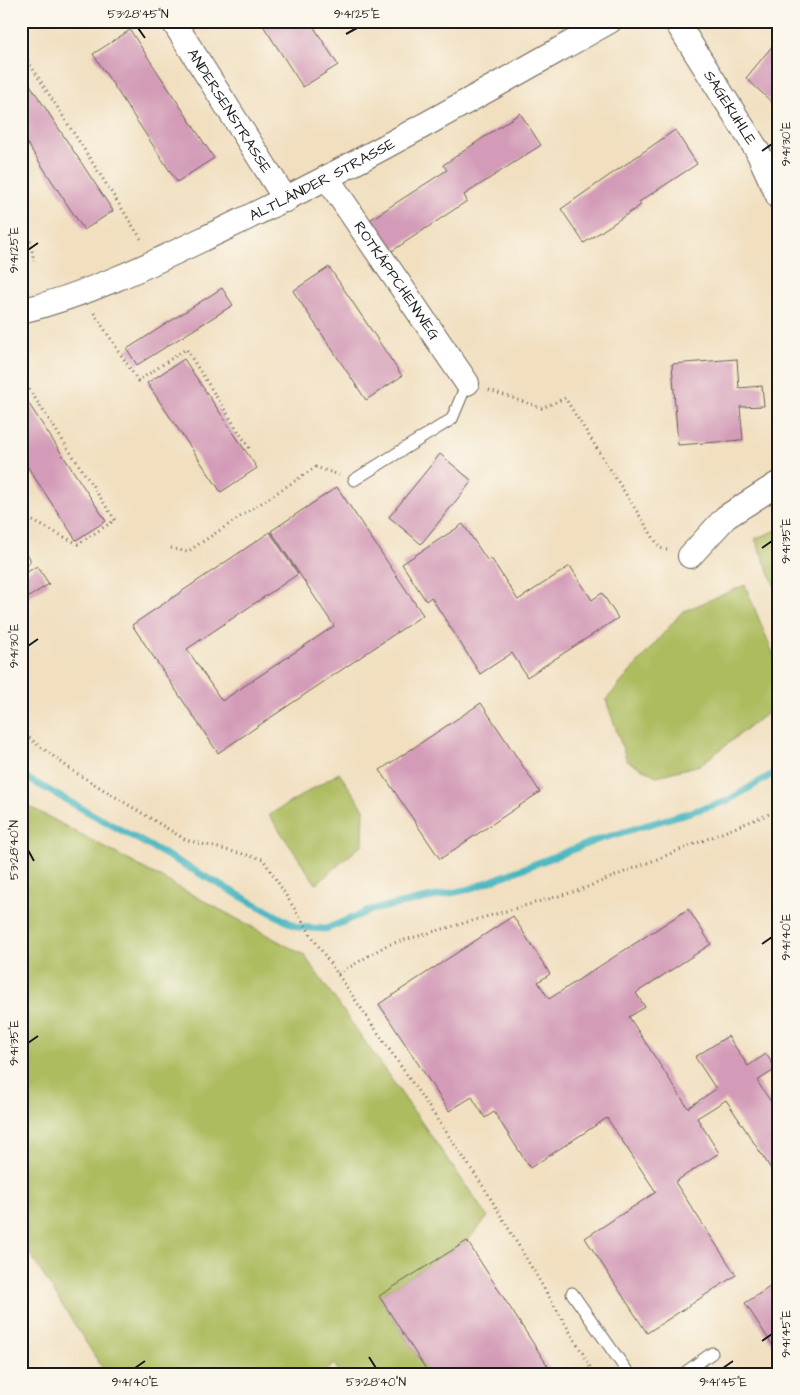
<svg xmlns="http://www.w3.org/2000/svg" width="800" height="1395" viewBox="0 0 800 1395" font-family="'Architects Daughter',sans-serif">
  <style>
    .green { fill: #adbc5e; stroke: #646c3d }
    .lines { fill: none; stroke-linecap: round; stroke-linejoin: round }
    .stream { stroke: #47b6bf; stroke-width: 7 }
    .building { fill: #d39bb7 }
    .service-casing { stroke: #676055; stroke-width: 13 }
    .minor-casing { stroke: #676055; stroke-width: 26 }
    .path { stroke: #676055; stroke-width: 3; stroke-dasharray: 1 4; stroke-linecap: butt }
    .service { stroke: #fff; stroke-width: 11 }
    .minor { stroke: #fff; stroke-width: 24 }
    .ticks { fill: none; stroke: #1c1c1c; stroke-width: 2 }
    .labels { text-anchor: middle; dominant-baseline: central; stroke-width: 4; stroke-linejoin: round; paint-order: stroke }
    .street-label { font-size: 15px; fill: #1c1c1c; stroke: #fbf7ec }
    .neatline { fill: none; stroke: #1c1c1c; stroke-width: 2 }
    .ticks-label { font-size: 12px; text-anchor: middle; fill: #1c1c1c }
  </style>
  <rect width="100%" height="100%" fill="#fbf7ec"/>
  <filter id="ink" filterUnits="userSpaceOnUse"><feTurbulence type="fractalNoise" baseFrequency=".02" numOctaves="2"/><feDisplacementMap in="SourceGraphic" scale="10" xChannelSelector="R" yChannelSelector="G"/><feConvolveMatrix kernelMatrix="1 2 1 2 8 2 1 2 1" color-interpolation-filters="sRGB"/></filter>
  <filter id="wash" filterUnits="userSpaceOnUse"><feTurbulence type="fractalNoise" baseFrequency=".0096" numOctaves="4" result="noise"/><feDisplacementMap in="SourceGraphic" scale="20" xChannelSelector="R" yChannelSelector="G"/><feGaussianBlur stdDeviation="1.12" result="paint"/><feColorMatrix in="noise" values="0 0 0 0 0 0 0 0 0 0 0 0 0 0 0 0 0 1.4 0 .05"/><feComposite in="paint" operator="in"/></filter>
  <g filter="url(#wash)">
    <rect width="100%" height="100%" fill="#f1dfc0"/>
    <path class="green" d="M 779,529 L 779,596 L 755,539 Z
      M 745,585 L 779,668 L 779,704 L 700,765 L 657,776 L 627,761 L 606,700 L 682,612 Z
      M 339,773 L 364,809 L 363,844 L 316,884 L 269,815 Z
      M 21,802 L 304,955 L 488,1217 L 467,1241 L 379,1296 L 429,1374 L 341,1374 L 334,1364 L 322,1374 L 106,1374 L 21,1240 Z"/>
    <g class="lines">
      <path class="stream" d="M 21,775 L 297,927 L 326,929 L 371,910 L 470,889 L 597,840 L 727,801 L 779,770"/>
    </g>
    <g id="blocks">
      <path class="building" d="M 260,21 L 310,21 L 338,65 L 303,87 Z
        M 130,30 L 214,158 L 177,182 L 93,54 Z
        M 779,38 L 779,109 L 746,78 Z
        M 21,71 L 113,211 L 84,230 L 21,134 Z
        M 520,113 L 541,145 L 464,195 L 467,201 L 389,253 L 368,221 L 447,170 L 443,165 Z
        M 675,130 L 697,164 L 639,202 L 641,205 L 584,243 L 561,209 Z
        M 329,267 L 402,376 L 366,400 L 293,291 Z
        M 222,288 L 233,305 L 137,365 L 127,349 Z
        M 184,359 L 257,468 L 221,492 L 147,383 Z
        M 737,359 L 739,388 L 762,386 L 764,406 L 740,407 L 743,440 L 678,445 L 672,364 Z
        M 21,392 L 106,521 L 76,540 L 21,457 Z
        M 440,454 L 472,481 L 421,544 L 389,517 Z
        M 337,487 L 423,615 L 218,753 L 132,625 L 270,532 L 298,574 L 187,649 L 222,701 L 334,626 L 271,531 Z
        M 463,524 L 487,560 L 491,558 L 518,600 L 570,566 L 592,600 L 602,593 L 618,618 L 527,677 L 512,653 L 480,674 L 431,597 L 426,601 L 402,564 Z
        M 37,566 L 49,584 L 21,602 L 21,576 Z
        M 481,703 L 540,792 L 440,859 L 380,770 Z
        M 688,909 L 711,944 L 636,993 L 645,1007 L 629,1017 L 688,1108 L 716,1089 L 695,1057 L 728,1036 L 748,1066 L 766,1054 L 776,1069 L 757,1081 L 779,1114 L 779,1181 L 726,1100 L 697,1118 L 719,1153 L 675,1182 L 736,1275 L 647,1333 L 585,1238 L 656,1192 L 607,1118 L 530,1168 L 494,1112 L 485,1118 L 472,1097 L 449,1111 L 379,1004 L 513,916 L 550,974 L 538,982 L 549,999 Z
        M 467,1241 L 553,1374 L 429,1374 L 379,1296 Z
        M 779,1281 L 779,1355 L 745,1303 Z"/>
    </g>
  </g>
  <g filter="url(#ink)">
    <use href="#blocks" fill-opacity="0" stroke="#676055" stroke-width="1"/>
    <g class="lines">
      <g class="service-casing">
        <path id="service" d="M 354,480 L 452,419 L 467,383
          M 21,561 L 24,560
          M 572,1293 L 629,1374
          M 683,1374 L 712,1353"/>
      </g>
      <g class="minor-casing">
        <g id="minor">
          <path id="s1" d="M 173,21 L 286,200"/>
          <path id="s2" d="M 676,21 L 757,150 L 779,198"/>
          <path id="s3" d="M 327,178 L 467,383"/>
          <path id="s4" d="M 21,311 C 92,294 159,260 224,229 C 356,166 482,93 610,21"/>
          <path d="M 690,556 L 726,517 L 779,483"/>
        </g>
      </g>
      <path class="path" d="M 21,56 L 24,55 L 143,242
        M 21,224 L 28,231 L 34,261
        M 94,313 L 138,381 L 186,349 L 251,451
        M 21,377 L 115,520 L 78,544 L 21,515
        M 489,390 L 542,408 L 565,398 L 660,548 L 667,550
        M 171,548 L 187,552 L 316,467 L 339,475
        M 21,732 L 73,771 L 186,840 L 263,859 L 315,941 L 485,1189 L 589,1364 L 592,1374
        M 338,974 L 387,945 L 580,890 L 779,810
        M 21,1287 L 32,1303"/>
      <use href="#service" class="service"/>
      <use href="#minor" class="minor"/>
    </g>
  </g>
  <path class="ticks" d="M 138,28 L 145,38M 346,34 L 357,28M 762,151 L 772,144M 28,250 L 38,243M 762,548 L 772,541M 28,646 L 38,639M 28,850 L 34,861M 762,944 L 772,937M 28,1043 L 38,1036M 762,1341 L 772,1334M 369,1357 L 376,1368M 135,1368 L 145,1361M 723,1368 L 733,1361"/>
  <g class="labels">
    <g class="street-label">
      <text stroke="none"><textPath href="#s2" startOffset="102">SAGEKUHLE</textPath></text>
      <text stroke="none"><textPath href="#s1" startOffset="106">ANDERSENSTRASSE</textPath></text>
      <text stroke="none"><textPath href="#s4" startOffset="329">ALTLÄNDER STRASSE</textPath></text>
      <text stroke="none"><textPath href="#s3" startOffset="124">ROTKÄPPCHENWEG</textPath></text>
    </g>
  </g>
  <rect width="800" height="1395" fill="none" stroke="#fbf7ec" stroke-width="55"/>
  <rect x="28" y="28" width="744" height="1340" class="neatline"/>
  <g class="ticks-label">
    <text x="138" y="18">53°28'45"N</text>
    <text x="357" y="18">9°41'25"E</text>
    <text transform="translate(786 144) rotate(-90)" y="4">9°41'30"E</text>
    <text transform="translate(14 250) rotate(-90)" y="4">9°41'25"E</text>
    <text transform="translate(786 541) rotate(-90)" y="4">9°41'35"E</text>
    <text transform="translate(14 646) rotate(-90)" y="4">9°41'30"E</text>
    <text transform="translate(14 850) rotate(-90)" y="4">53°28'40"N</text>
    <text transform="translate(786 937) rotate(-90)" y="4">9°41'40"E</text>
    <text transform="translate(14 1043) rotate(-90)" y="4">9°41'35"E</text>
    <text transform="translate(786 1334) rotate(-90)" y="4">9°41'45"E</text>
    <text x="135" y="1386">9°41'40"E</text>
    <text x="376" y="1386">53°28'40"N</text>
    <text x="723" y="1386">9°41'45"E</text>
  </g>
</svg>
